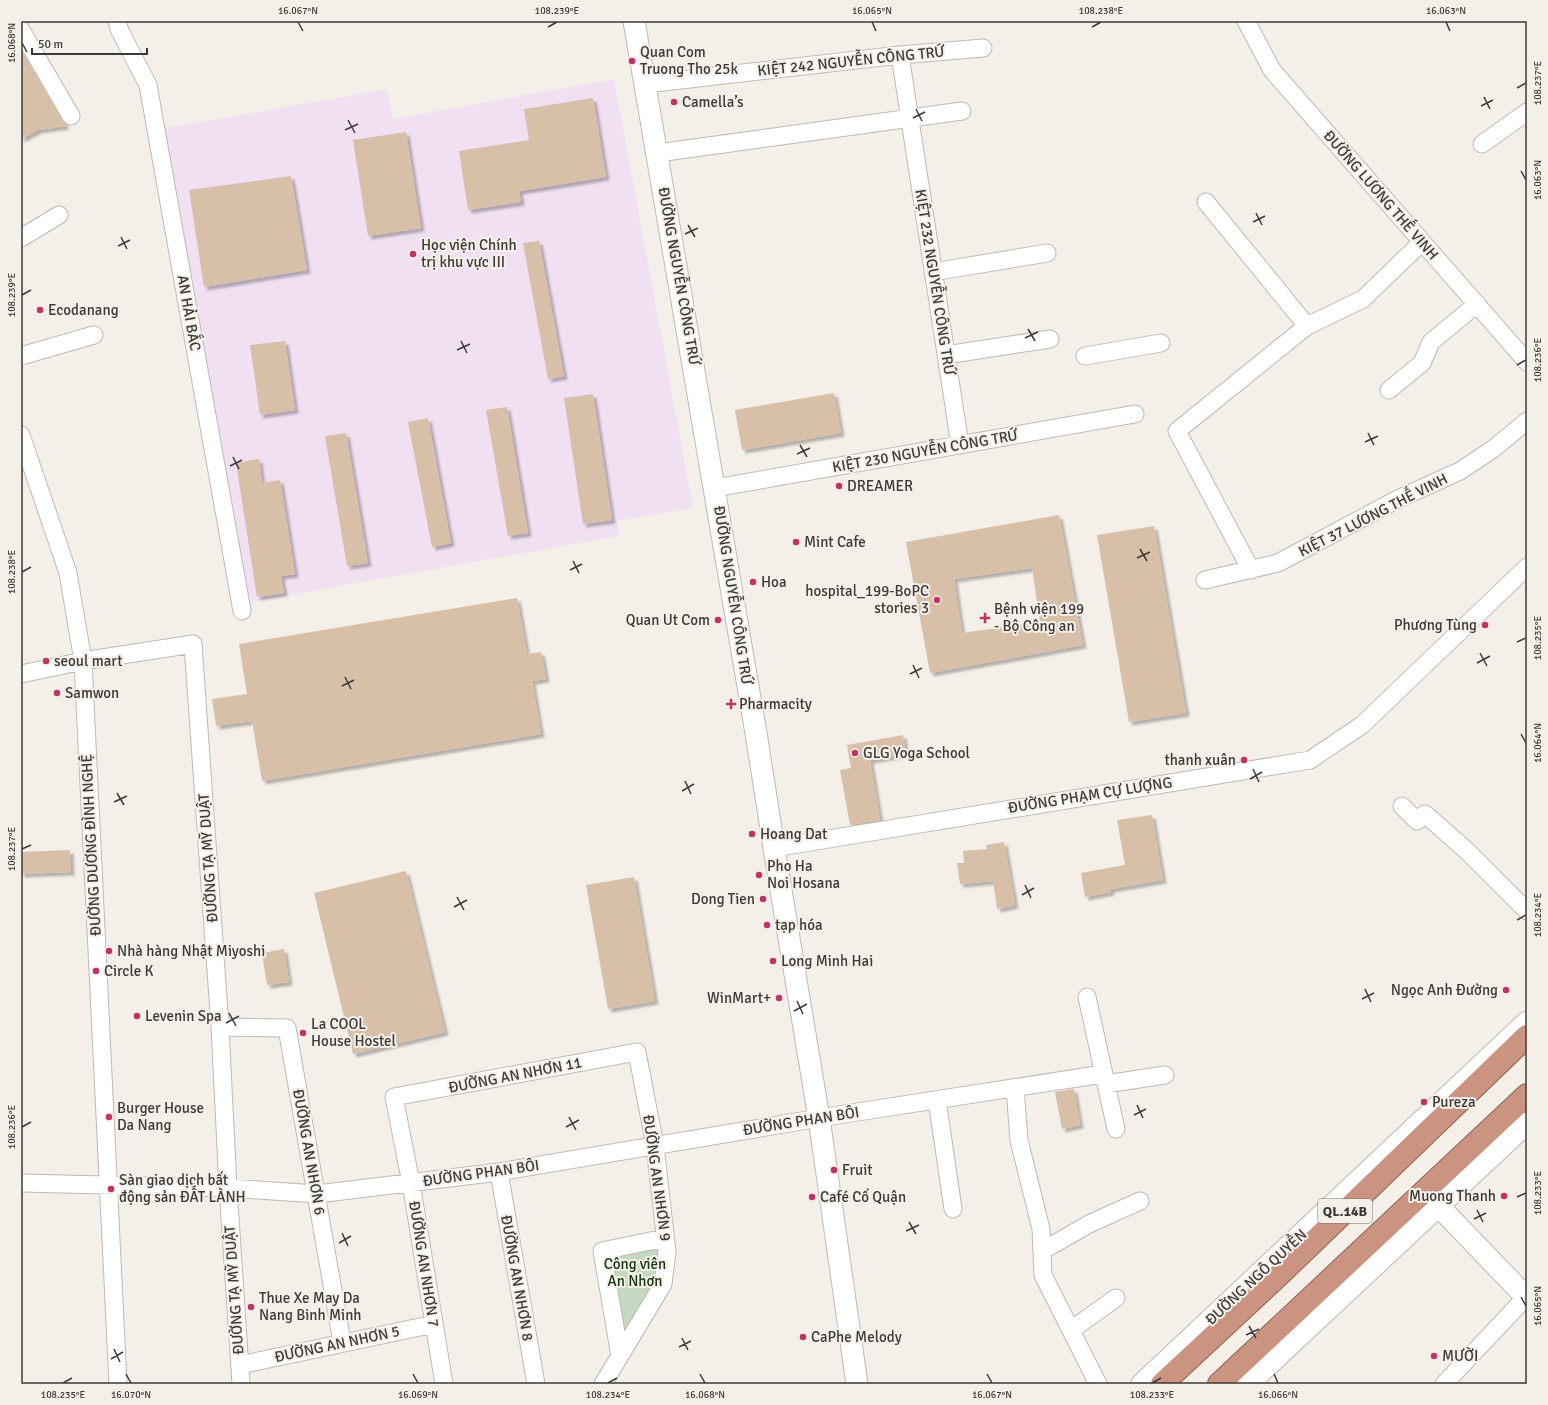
<svg xmlns="http://www.w3.org/2000/svg" width="1548" height="1405" viewBox="0 0 1548 1405" font-family="Signika,sans-serif">
  <style>
    .education { fill: #f0e0f2 }
    .green { fill: #c3dac0 }
    .building { fill: #d8bfa7; fill-rule: evenodd; filter: url(#shadow) }
    .lines { fill: none; stroke-linecap: round; stroke-linejoin: round }
    .minor-casing { stroke: #bfb9b4; stroke-width: 19 }
    .tertiary-casing { stroke: #bfb9b4; stroke-width: 23 }
    .trunk-casing { stroke: #906452; stroke-width: 24 }
    .minor { stroke: #fff; stroke-width: 17 }
    .tertiary { stroke: #fff; stroke-width: 21 }
    .trunk { stroke: #ca9480; stroke-width: 22 }
    .ticks { fill: none; stroke: #3c3a38; stroke-width: 1.5 }
    .poi-dot { fill: #bf3366; stroke: #f5efe9; stroke-width: 1.5 }
    .labels { text-anchor: middle; dominant-baseline: central; stroke-width: 4; stroke-linejoin: round; paint-order: stroke }
    .shield { fill: #f5efe9; stroke: #74706d; stroke-width: 1 }
    .shield-label { font-size: 14px; font-weight: bold; fill: #3c3a38 }
    .poi-label { font-size: 15px; fill: #3c3a38; stroke: #f5efe9; text-anchor: start }
    .street-label { font-size: 15px; fill: #3c3a38; stroke: #f5efe9 }
    .park-label { font-size: 15px; fill: #143611; stroke: #f5efe9 }
    .neatline { fill: none; stroke: #3c3a38; stroke-width: 1.5 }
    .ticks-label { font-size: 10px; text-anchor: middle; fill: #3c3a38 }
  </style>
  <defs>
    <filter id="shadow"><feDropShadow dx="3.5" dy="3.5" stdDeviation="1" flood-color="#0004"/></filter>
  </defs>
  <rect width="100%" height="100%" fill="#f5efe9"/>
  <path class="education" d="M 614,79 L 693,508 L 617,521 L 619,536 L 244,603 L 157,130 L 387,89 L 393,119 Z"/>
  <path class="green" d="M 663,1242 L 659,1285 L 621,1347 L 606,1253 Z"/>
  <path class="building" d="M 21,50 L 66,126 L 38,130 L 21,139 Z
    M 593,98 L 606,177 L 519,191 L 521,202 L 468,210 L 459,151 L 529,140 L 524,109 Z
    M 406,132 L 421,228 L 368,236 L 353,140 Z
    M 291,176 L 307,270 L 204,287 L 189,190 Z
    M 539,241 L 564,376 L 548,379 L 523,243 Z
    M 285,341 L 295,410 L 260,415 L 250,345 Z
    M 834,393 L 841,433 L 742,450 L 735,410 Z
    M 593,394 L 612,520 L 583,524 L 564,398 Z
    M 507,407 L 528,533 L 508,536 L 486,410 Z
    M 428,418 L 451,543 L 432,547 L 408,422 Z
    M 346,433 L 368,563 L 347,566 L 325,436 Z
    M 259,459 L 262,483 L 280,480 L 295,574 L 281,576 L 284,593 L 257,597 L 236,463 Z
    M 1059,515 L 1083,645 L 930,673 L 906,542 ZM 1032,568 L 1040,622 L 962,633 L 954,579 Z
    M 1154,526 L 1186,713 L 1129,722 L 1097,535 Z
    M 517,598 L 527,654 L 541,652 L 546,679 L 532,681 L 541,734 L 262,781 L 252,721 L 216,726 L 212,699 L 247,694 L 239,644 Z
    M 903,735 L 906,754 L 870,760 L 880,820 L 850,825 L 840,770 L 851,768 L 847,745 Z
    M 1152,815 L 1163,880 L 1111,889 L 1111,892 L 1085,897 L 1081,873 L 1125,865 L 1117,820 Z
    M 1004,842 L 1015,905 L 997,909 L 993,881 L 960,884 L 957,863 L 964,863 L 963,851 L 987,849 L 986,845 Z
    M 70,850 L 71,872 L 21,874 L 21,852 Z
    M 406,871 L 445,1032 L 353,1054 L 314,893 Z
    M 634,877 L 655,1001 L 608,1009 L 586,885 Z
    M 284,949 L 289,982 L 267,985 L 262,953 Z
    M 1074,1089 L 1080,1125 L 1062,1129 L 1055,1092 Z"/>
  <g class="lines">
    <g class="minor-casing">
      <path id="minor" d="M 117,21 L 120,31 L 148,85 L 242,611
        M 1246,21 L 1272,70 L 1527,362
        M 21,30 L 71,116
        M 900,55 L 960,445
        M 646,84 L 900,55 L 983,48
        M 1482,144 L 1527,112
        M 658,153 L 962,111
        M 1206,202 L 1307,326
        M 21,238 L 59,215
        M 933,272 L 1047,253
        M 946,355 L 1050,339
        M 21,356 L 94,335
        M 1085,356 L 1161,343
        M 1389,390 L 1422,363 L 1431,342 L 1477,304
        M 21,435 L 68,573 L 83,661 L 118,1384
        M 715,488 L 1135,414
        M 1251,570 L 1177,431 L 1307,326 L 1363,299 L 1422,242
        M 1205,580 L 1278,563 L 1396,500 L 1460,471 L 1493,449 L 1527,421
        M 21,674 L 83,661 L 193,644 L 220,1027 L 228,1188 L 241,1384
        M 1402,806 L 1417,821 L 1425,814 L 1466,850 L 1527,911
        M 774,848 L 1310,760 L 1362,725 L 1527,567
        M 1087,997 L 1116,1129
        M 220,1027 L 287,1028 L 342,1342
        M 1106,1084 L 1165,1075
        M 1015,1088 L 1019,1140 L 1041,1229 L 1043,1275 L 1098,1384
        M 937,1100 L 953,1209
        M 499,1172 L 536,1384
        M 21,1183 L 228,1188 L 317,1194 L 499,1172 L 819,1118 L 1103,1074
        M 1042,1251 L 1089,1224 L 1140,1201
        M 1071,1330 L 1116,1298
        M 620,1356 L 602,1251 L 665,1238
        M 240,1365 L 434,1324
        M 444,1384 L 411,1183 L 394,1097 L 637,1052 L 655,1146 L 667,1252 L 663,1284 L 603,1384
        M 1444,1384 L 1527,1296"/>
    </g>
    <g class="tertiary-casing">
      <path id="tertiary" d="M 634,21 L 756,733 L 774,848 L 819,1118 L 857,1384
        M 1428,1195 L 1527,1298
        M 1142,1384 L 1527,1022
        M 1248,1384 L 1527,1123"/>
    </g>
    <g class="trunk-casing">
      <path id="trunk" d="M 1162,1384 L 1278,1276 L 1527,1036
        M 1219,1384 L 1527,1095"/>
    </g>
    <use href="#minor" class="minor"/>
    <use href="#tertiary" class="tertiary"/>
    <use href="#trunk" class="trunk"/>
  </g>
  <path class="ticks" d="M 298,22 L 303,31M 872,22 L 876,31M 1446,22 L 1450,31M 548,27 L 557,22M 1092,27 L 1101,22M 22,43 L 27,52M 1517,88 L 1526,83M 1484,97 L 1490,109M 1481,106 L 1493,100M 916,109 L 922,121M 913,118 L 925,112M 348,120 L 355,133M 345,130 L 358,124M 1521,171 L 1526,180M 1256,213 L 1262,225M 1253,222 L 1265,216M 688,225 L 695,237M 685,234 L 698,228M 121,237 L 127,249M 118,246 L 130,240M 22,295 L 31,290M 1028,329 L 1035,341M 1025,338 L 1038,332M 461,341 L 467,353M 457,350 L 470,344M 1517,365 L 1526,360M 1368,433 L 1374,445M 1365,442 L 1378,436M 800,445 L 807,457M 797,454 L 810,448M 233,457 L 239,469M 230,466 L 242,460M 1140,549 L 1147,561M 1137,558 L 1150,552M 573,561 L 579,573M 570,570 L 582,564M 22,572 L 31,567M 1517,642 L 1526,638M 1480,653 L 1487,666M 1477,663 L 1490,656M 913,665 L 919,678M 910,674 L 922,668M 345,677 L 351,689M 342,686 L 354,680M 1521,734 L 1526,743M 1253,769 L 1259,782M 1250,779 L 1262,772M 685,781 L 691,794M 682,791 L 694,784M 117,793 L 124,805M 114,802 L 127,796M 22,849 L 31,845M 1025,885 L 1031,898M 1022,895 L 1034,888M 457,897 L 464,910M 454,907 L 467,900M 1517,920 L 1526,915M 1365,989 L 1371,1002M 1362,999 L 1374,993M 797,1001 L 803,1014M 794,1011 L 807,1004M 229,1013 L 236,1026M 226,1023 L 239,1016M 1137,1105 L 1143,1118M 1134,1115 L 1146,1109M 569,1117 L 576,1130M 22,1127 L 31,1122M 566,1127 L 579,1120M 1517,1197 L 1526,1193M 1477,1210 L 1483,1222M 1474,1219 L 1486,1213M 909,1222 L 916,1234M 906,1231 L 919,1225M 342,1233 L 348,1246M 339,1243 L 351,1236M 1521,1297 L 1526,1306M 1249,1326 L 1256,1338M 1246,1335 L 1259,1329M 682,1338 L 688,1350M 679,1347 L 691,1341M 114,1349 L 120,1362M 111,1359 L 123,1352M 126,1374 L 131,1383M 413,1374 L 418,1383M 700,1374 L 705,1383M 987,1374 L 992,1383M 1274,1374 L 1278,1383M 63,1383 L 72,1378M 608,1383 L 617,1378M 1152,1383 L 1161,1378"/>
  <g class="poi-dot">
    <circle cx="632" cy="61" r="4"/>
    <circle cx="674" cy="102" r="4"/>
    <circle cx="413" cy="254" r="4"/>
    <circle cx="40" cy="310" r="4"/>
    <circle cx="839" cy="486" r="4"/>
    <circle cx="796" cy="542" r="4"/>
    <circle cx="753" cy="582" r="4"/>
    <circle cx="937" cy="600" r="4"/>
    <path d="M983 612h4v4h4v4h-4v4h-4v-4h-4v-4h4z"/>
    <circle cx="718" cy="620" r="4"/>
    <circle cx="1485" cy="625" r="4"/>
    <circle cx="46" cy="661" r="4"/>
    <circle cx="57" cy="693" r="4"/>
    <path d="M729 698h4v4h4v4h-4v4h-4v-4h-4v-4h4z"/>
    <circle cx="855" cy="753" r="4"/>
    <circle cx="1244" cy="760" r="4"/>
    <circle cx="752" cy="834" r="4"/>
    <circle cx="759" cy="875" r="4"/>
    <circle cx="763" cy="899" r="4"/>
    <circle cx="767" cy="925" r="4"/>
    <circle cx="109" cy="951" r="4"/>
    <circle cx="773" cy="961" r="4"/>
    <circle cx="96" cy="971" r="4"/>
    <circle cx="1506" cy="990" r="4"/>
    <circle cx="779" cy="998" r="4"/>
    <circle cx="137" cy="1016" r="4"/>
    <circle cx="303" cy="1033" r="4"/>
    <circle cx="1424" cy="1102" r="4"/>
    <circle cx="109" cy="1117" r="4"/>
    <circle cx="834" cy="1170" r="4"/>
    <circle cx="111" cy="1189" r="4"/>
    <circle cx="1504" cy="1196" r="4"/>
    <circle cx="812" cy="1197" r="4"/>
    <circle cx="251" cy="1307" r="4"/>
    <circle cx="803" cy="1337" r="4"/>
    <circle cx="1434" cy="1356" r="4"/>
  </g>
  <g class="labels">
    <rect class="shield" x="1318" y="1199" width="54" height="24" rx="3"/>
    <g class="shield-label">
      <text x="1345" y="1211">QL.14B</text>
    </g>
    <g class="poi-label">
      <text x="640" y="52">Quan Com<tspan x="640" dy="17">Truong Tho 25k</tspan></text>
      <text x="682" y="102">Camella’s</text>
      <text x="421" y="245">Học viện Chính<tspan x="421" dy="17">trị khu vực III</tspan></text>
      <text x="48" y="310">Ecodanang</text>
      <text x="847" y="486">DREAMER</text>
      <text x="804" y="542">Mint Cafe</text>
      <text x="761" y="582">Hoa</text>
      <text x="929" y="591" text-anchor="end">hospital_199-BoPC<tspan x="929" dy="17">stories 3</tspan></text>
      <text x="994" y="609">Bệnh viện 199<tspan x="994" dy="17">- Bộ Công an</tspan></text>
      <text x="710" y="620" text-anchor="end">Quan Ut Com</text>
      <text x="1477" y="625" text-anchor="end">Phương Tùng</text>
      <text x="54" y="661">seoul mart</text>
      <text x="65" y="693">Samwon</text>
      <text x="739" y="704">Pharmacity</text>
      <text x="863" y="753">GLG Yoga School</text>
      <text x="1236" y="760" text-anchor="end">thanh xuân</text>
      <text x="760" y="834">Hoang Dat</text>
      <text x="767" y="866">Pho Ha<tspan x="767" dy="17">Noi Hosana</tspan></text>
      <text x="755" y="899" text-anchor="end">Dong Tien</text>
      <text x="775" y="925">tạp hóa</text>
      <text x="117" y="951">Nhà hàng Nhật Miyoshi</text>
      <text x="781" y="961">Long Minh Hai</text>
      <text x="104" y="971">Circle K</text>
      <text x="1498" y="990" text-anchor="end">Ngọc Anh Đường</text>
      <text x="771" y="998" text-anchor="end">WinMart+</text>
      <text x="145" y="1016">Levenin Spa</text>
      <text x="311" y="1024">La COOL<tspan x="311" dy="17">House Hostel</tspan></text>
      <text x="1432" y="1102">Pureza</text>
      <text x="117" y="1108">Burger House<tspan x="117" dy="17">Da Nang</tspan></text>
      <text x="842" y="1170">Fruit</text>
      <text x="119" y="1180">Sàn giao dịch bất<tspan x="119" dy="17">động sản ĐẤT LÀNH</tspan></text>
      <text x="1496" y="1196" text-anchor="end">Muong Thanh</text>
      <text x="820" y="1197">Café Cố Quận</text>
      <text x="259" y="1298">Thue Xe May Da<tspan x="259" dy="17">Nang Binh Minh</tspan></text>
      <text x="811" y="1337">CaPhe Melody</text>
      <text x="1442" y="1356">MƯỜI</text>
    </g>
    <g class="street-label">
      <text transform="translate(851 61) rotate(-6)">KIỆT 242 NGUYỄN CÔNG TRỨ</text>
      <text transform="translate(1381 195) rotate(49)">ĐƯỜNG LƯƠNG THẾ VINH</text>
      <text transform="translate(679 276) rotate(80)">ĐƯỜNG NGUYỄN CÔNG TRỨ</text>
      <text transform="translate(935 282) rotate(81)">KIỆT 232 NGUYỄN CÔNG TRỨ</text>
      <text transform="translate(189 313) rotate(80)">AN HẢI BẮC</text>
      <text transform="translate(925 451) rotate(-10)">KIỆT 230 NGUYỄN CÔNG TRỨ</text>
      <text transform="translate(1373 515) rotate(-27)">KIỆT 37 LƯƠNG THẾ VINH</text>
      <text transform="translate(733 595) rotate(81)">ĐƯỜNG NGUYỄN CÔNG TRỨ</text>
      <text transform="translate(1090 795) rotate(-9)">ĐƯỜNG PHẠM CỰ LƯỢNG</text>
      <text transform="translate(91 845) rotate(-93)">ĐƯỜNG DƯƠNG ĐÌNH NGHỆ</text>
      <text transform="translate(208 858) rotate(-94)">ĐƯỜNG TẠ MỸ DUẬT</text>
      <text transform="translate(515 1075) rotate(-11)">ĐƯỜNG AN NHƠN 11</text>
      <text transform="translate(801 1121) rotate(-9)">ĐƯỜNG PHAN BÔI</text>
      <text transform="translate(309 1152) rotate(80)">ĐƯỜNG AN NHƠN 6</text>
      <text transform="translate(481 1173) rotate(-8)">ĐƯỜNG PHAN BÔI</text>
      <text transform="translate(657 1178) rotate(82)">ĐƯỜNG AN NHƠN 9</text>
      <text transform="translate(424 1264) rotate(81)">ĐƯỜNG AN NHƠN 7</text>
      <text transform="translate(1256 1277) rotate(-43)">ĐƯỜNG NGÔ QUYỀN</text>
      <text transform="translate(517 1278) rotate(80)">ĐƯỜNG AN NHƠN 8</text>
      <text transform="translate(234 1290) rotate(-94)">ĐƯỜNG TẠ MỸ DUẬT</text>
      <text transform="translate(337 1344) rotate(-12)">ĐƯỜNG AN NHƠN 5</text>
    </g>
    <g class="park-label">
      <text x="635" y="1264">Công viên<tspan x="635" dy="17">An Nhơn</tspan></text>
    </g>
  </g>
  <rect width="1548" height="1405" fill="none" stroke="#f5efe9" stroke-width="44"/>
  <path d="M32 48v6h115v-6" fill="none" stroke="#3c3a38" stroke-width="2"/>
  <text x="38" y="48" font-size="12" fill="#3c3a38" stroke="#f5efe9" stroke-width="3" paint-order="stroke">50 m</text>
  <rect x="22" y="22" width="1504" height="1361" class="neatline"/>
  <g class="ticks-label">
    <text x="298" y="14">16.067°N</text>
    <text x="557" y="14">108.239°E</text>
    <text x="872" y="14">16.065°N</text>
    <text x="1101" y="14">108.238°E</text>
    <text x="1446" y="14">16.063°N</text>
    <text transform="translate(11 43) rotate(-90)" y="4">16.068°N</text>
    <text transform="translate(1537 83) rotate(-90)" y="4">108.237°E</text>
    <text transform="translate(1537 180) rotate(-90)" y="4">16.063°N</text>
    <text transform="translate(11 295) rotate(-90)" y="4">108.239°E</text>
    <text transform="translate(1537 360) rotate(-90)" y="4">108.236°E</text>
    <text transform="translate(11 572) rotate(-90)" y="4">108.238°E</text>
    <text transform="translate(1537 638) rotate(-90)" y="4">108.235°E</text>
    <text transform="translate(1537 743) rotate(-90)" y="4">16.064°N</text>
    <text transform="translate(11 849) rotate(-90)" y="4">108.237°E</text>
    <text transform="translate(1537 915) rotate(-90)" y="4">108.234°E</text>
    <text transform="translate(11 1127) rotate(-90)" y="4">108.236°E</text>
    <text transform="translate(1537 1193) rotate(-90)" y="4">108.233°E</text>
    <text transform="translate(1537 1306) rotate(-90)" y="4">16.065°N</text>
    <text x="63" y="1398">108.235°E</text>
    <text x="131" y="1398">16.070°N</text>
    <text x="418" y="1398">16.069°N</text>
    <text x="608" y="1398">108.234°E</text>
    <text x="705" y="1398">16.068°N</text>
    <text x="992" y="1398">16.067°N</text>
    <text x="1152" y="1398">108.233°E</text>
    <text x="1278" y="1398">16.066°N</text>
  </g>
</svg>
